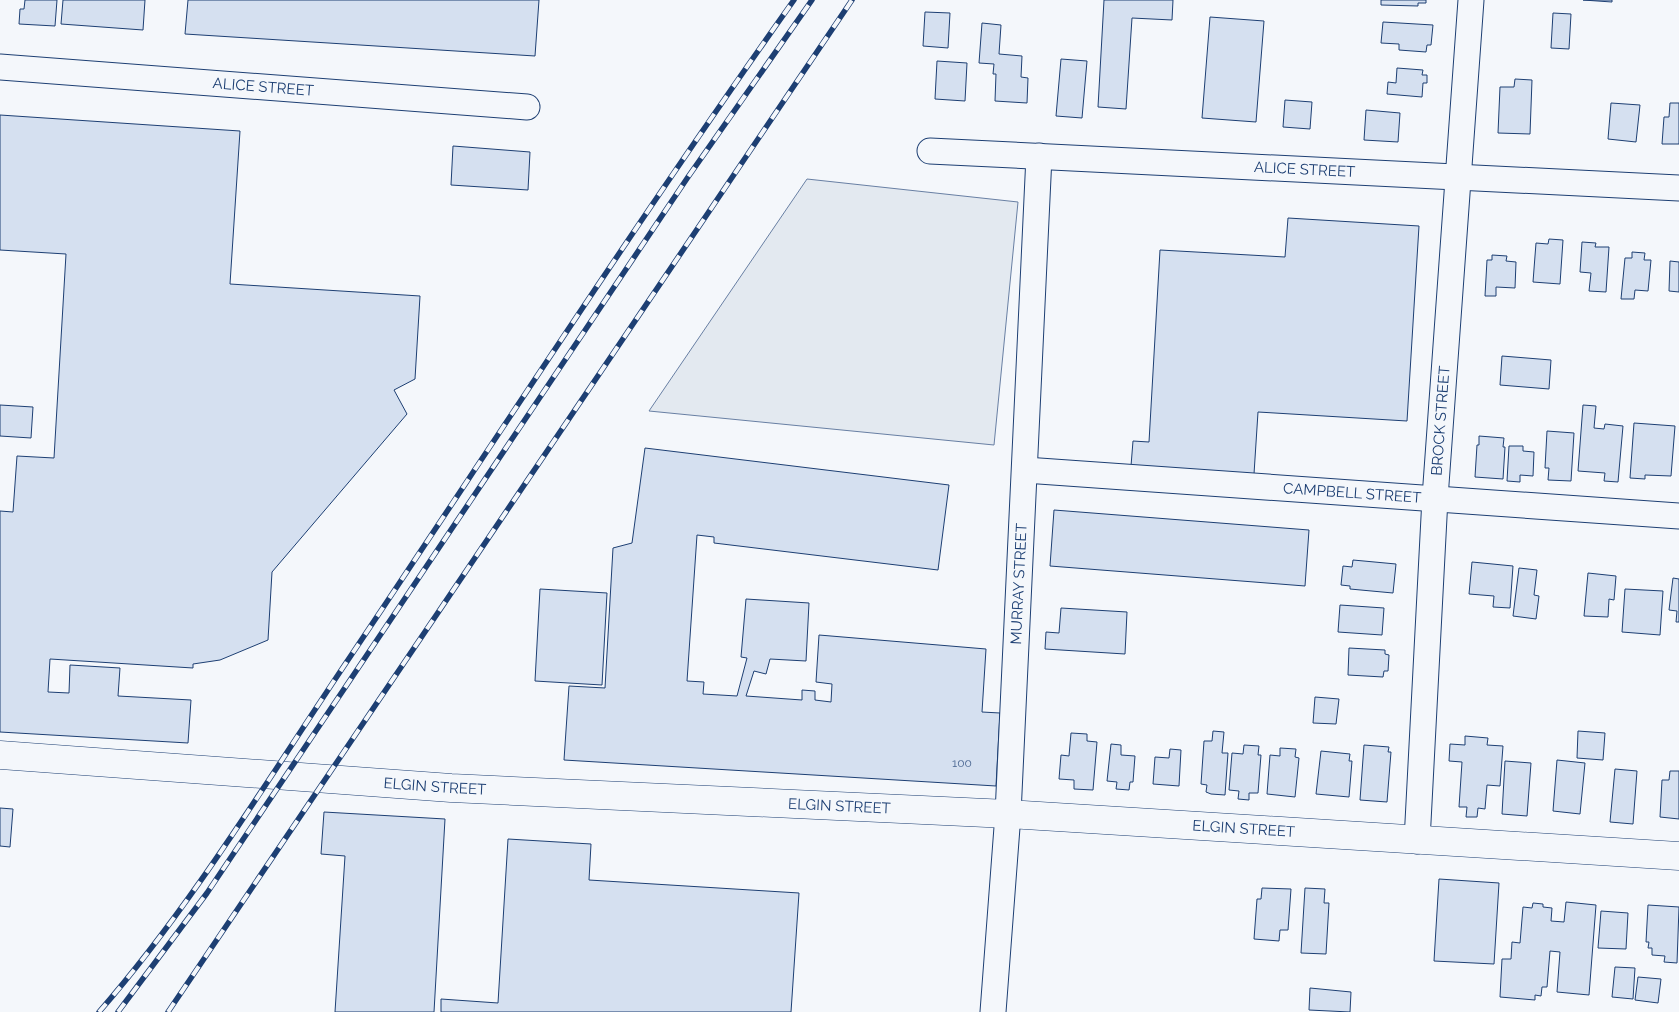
<svg xmlns="http://www.w3.org/2000/svg" width="1679" height="1012" viewBox="0 0 1679 1012" font-family="Raleway,sans-serif">
  <style>
    .green { fill: #e3e9f0; stroke: #687fa3 }
    .building { fill: #d5e0f0; stroke: #1d3f73 }
    .lines { fill: none; stroke-linecap: round; stroke-linejoin: round }
    .minor-casing { stroke: #1d3f73; stroke-width: 27 }
    .major-casing { stroke: #1d3f73; stroke-width: 29 }
    .minor { stroke: #f4f7fb; stroke-width: 25 }
    .major { stroke: #f4f7fb; stroke-width: 28 }
    .rail-casing { stroke: #1d3f73; stroke-width: 5.5 }
    .rail { stroke: #f4f7fb; stroke-width: 4; stroke-dasharray: 11; stroke-linecap: butt }
    .labels { text-anchor: middle; dominant-baseline: central; stroke-width: 4; stroke-linejoin: round; paint-order: stroke }
    .number-label { font-size: 12px; fill: #4b6792 }
    .street-label { font-size: 15px; fill: #1d3f73; stroke: #f4f7fb }
  </style>
  <rect width="100%" height="100%" fill="#f4f7fb"/>
  <path class="green" d="M 807,179 L 1018,202 L 994,445 L 649,411 Z"/>
  <path class="building" d="M 25,0 L 57,0 L 55,26 L 19,24 L 20,9 L 24,9 Z
    M 63,0 L 145,0 L 143,30 L 61,24 Z
    M 188,0 L 539,0 L 535,56 L 185,34 Z
    M 1104,0 L 1173,0 L 1172,20 L 1132,18 L 1126,109 L 1098,107 Z
    M 1381,0 L 1426,0 L 1426,3 L 1418,3 L 1418,6 L 1381,5 Z
    M 1583,0 L 1612,0 L 1612,2 Z
    M 925,12 L 950,13 L 948,48 L 923,46 Z
    M 1553,13 L 1571,14 L 1569,49 L 1551,48 Z
    M 1210,17 L 1264,21 L 1256,122 L 1202,118 Z
    M 1383,22 L 1433,25 L 1431,45 L 1427,45 L 1426,52 L 1399,50 L 1399,44 L 1381,43 Z
    M 982,23 L 1001,25 L 999,54 L 1022,56 L 1021,77 L 1028,78 L 1027,103 L 995,101 L 996,74 L 993,74 L 994,64 L 979,63 Z
    M 1061,59 L 1087,61 L 1082,118 L 1056,116 Z
    M 937,61 L 967,63 L 965,101 L 935,99 Z
    M 1397,68 L 1423,70 L 1422,75 L 1427,75 L 1427,83 L 1423,83 L 1422,97 L 1387,94 L 1388,82 L 1396,83 Z
    M 1515,79 L 1532,80 L 1530,134 L 1498,133 L 1500,87 L 1514,87 Z
    M 1285,100 L 1312,102 L 1310,129 L 1283,127 Z
    M 1611,103 L 1640,105 L 1636,142 L 1608,139 Z
    M 1670,103 L 1679,103 L 1679,144 L 1662,144 L 1664,117 L 1669,117 Z
    M 1366,110 L 1400,113 L 1398,142 L 1364,140 Z
    M 0,115 L 240,131 L 230,284 L 420,296 L 415,379 L 394,390 L 407,414 L 272,572 L 268,640 L 220,660 L 193,664 L 193,668 L 50,659 L 48,692 L 69,693 L 70,665 L 120,668 L 118,696 L 191,700 L 188,743 L 0,732 L 0,511 L 13,512 L 17,456 L 54,458 L 66,254 L 0,250 Z
    M 453,146 L 530,152 L 528,190 L 451,185 Z
    M 1288,218 L 1419,226 L 1407,421 L 1258,412 L 1254,474 L 1131,466 L 1133,441 L 1149,442 L 1160,250 L 1285,257 Z
    M 1549,239 L 1563,240 L 1560,284 L 1533,282 L 1536,243 L 1548,244 Z
    M 1582,242 L 1596,243 L 1595,247 L 1609,247 L 1606,292 L 1589,291 L 1591,273 L 1580,272 Z
    M 1632,252 L 1645,253 L 1644,260 L 1651,260 L 1648,291 L 1635,290 L 1634,299 L 1621,299 L 1625,258 L 1632,258 Z
    M 1492,255 L 1507,256 L 1506,261 L 1516,262 L 1515,288 L 1496,287 L 1496,296 L 1485,296 L 1487,260 L 1492,260 Z
    M 1670,261 L 1679,262 L 1679,292 L 1669,291 Z
    M 1502,356 L 1551,360 L 1549,389 L 1500,385 Z
    M 0,405 L 33,407 L 31,438 L 0,436 Z
    M 1583,405 L 1596,406 L 1594,428 L 1604,429 L 1605,424 L 1623,426 L 1618,482 L 1604,481 L 1605,473 L 1578,471 Z
    M 1634,423 L 1675,426 L 1671,476 L 1645,475 L 1645,479 L 1630,478 Z
    M 1547,431 L 1574,433 L 1571,481 L 1548,480 L 1549,468 L 1545,468 Z
    M 1479,436 L 1504,438 L 1503,447 L 1505,447 L 1503,479 L 1475,477 L 1477,445 L 1479,445 Z
    M 1509,446 L 1523,446 L 1523,451 L 1534,452 L 1533,476 L 1520,475 L 1520,482 L 1507,481 Z
    M 645,448 L 949,485 L 938,570 L 714,543 L 714,537 L 697,535 L 687,681 L 704,682 L 703,694 L 737,696 L 747,658 L 741,657 L 746,599 L 809,603 L 806,661 L 770,659 L 766,674 L 754,671 L 746,696 L 802,700 L 802,690 L 815,691 L 815,700 L 831,702 L 832,684 L 816,682 L 819,635 L 986,649 L 982,712 L 1000,713 L 996,786 L 564,760 L 569,686 L 605,688 L 613,548 L 632,543 Z
    M 1054,510 L 1309,530 L 1305,586 L 1050,566 Z
    M 1353,560 L 1396,564 L 1393,593 L 1350,589 L 1350,586 L 1341,585 L 1343,566 L 1352,567 Z
    M 1472,562 L 1513,566 L 1510,608 L 1493,607 L 1494,596 L 1469,594 Z
    M 1519,568 L 1537,570 L 1534,595 L 1539,596 L 1536,619 L 1513,616 Z
    M 1588,573 L 1616,576 L 1614,600 L 1609,599 L 1608,617 L 1584,616 Z
    M 1673,578 L 1679,579 L 1679,622 L 1676,622 L 1677,611 L 1669,610 Z
    M 540,589 L 607,593 L 602,685 L 535,681 Z
    M 1625,589 L 1663,591 L 1660,635 L 1622,632 Z
    M 1340,605 L 1384,608 L 1382,635 L 1338,632 Z
    M 1061,608 L 1127,612 L 1125,654 L 1045,649 L 1046,632 L 1059,633 Z
    M 1349,648 L 1385,650 L 1385,654 L 1389,655 L 1388,671 L 1384,671 L 1383,677 L 1348,675 Z
    M 1315,697 L 1339,699 L 1336,724 L 1313,723 Z
    M 1213,731 L 1224,732 L 1222,753 L 1228,753 L 1225,795 L 1211,794 L 1206,792 L 1207,785 L 1201,784 L 1204,741 L 1212,741 Z
    M 1578,731 L 1605,733 L 1603,760 L 1577,758 Z
    M 1071,733 L 1087,734 L 1087,741 L 1097,742 L 1093,790 L 1074,789 L 1074,780 L 1059,779 L 1061,755 L 1069,756 Z
    M 1465,736 L 1488,738 L 1487,745 L 1503,746 L 1500,786 L 1487,785 L 1485,809 L 1478,808 L 1477,817 L 1466,817 L 1467,807 L 1459,807 L 1462,762 L 1449,761 L 1450,744 L 1465,745 Z
    M 1111,744 L 1121,745 L 1121,755 L 1135,756 L 1133,782 L 1130,782 L 1129,790 L 1116,789 L 1117,782 L 1107,781 Z
    M 1244,745 L 1259,746 L 1258,755 L 1261,755 L 1258,793 L 1249,793 L 1249,800 L 1238,799 L 1239,791 L 1229,790 L 1232,753 L 1243,754 Z
    M 1364,745 L 1389,747 L 1388,752 L 1391,752 L 1387,802 L 1360,800 Z
    M 1280,748 L 1296,749 L 1295,757 L 1299,758 L 1295,797 L 1267,794 L 1270,755 L 1280,756 Z
    M 1170,749 L 1181,750 L 1179,786 L 1153,784 L 1155,757 L 1169,758 Z
    M 1321,751 L 1350,754 L 1349,761 L 1352,761 L 1349,797 L 1316,794 Z
    M 1557,760 L 1585,763 L 1580,814 L 1553,811 Z
    M 1505,761 L 1531,763 L 1527,816 L 1502,814 Z
    M 1615,769 L 1637,771 L 1633,824 L 1610,822 Z
    M 1670,771 L 1679,771 L 1679,819 L 1660,817 L 1662,780 L 1669,780 Z
    M 0,808 L 13,809 L 10,847 L 0,846 Z
    M 324,812 L 445,819 L 434,1012 L 335,1012 L 345,856 L 321,854 Z
    M 508,839 L 591,844 L 589,880 L 799,893 L 791,1012 L 441,1012 L 441,999 L 498,1003 Z
    M 1439,879 L 1499,883 L 1494,964 L 1434,961 Z
    M 1262,888 L 1291,889 L 1288,930 L 1280,930 L 1279,941 L 1254,939 L 1257,899 L 1261,899 Z
    M 1305,888 L 1325,889 L 1324,903 L 1329,903 L 1326,954 L 1301,953 Z
    M 1566,902 L 1596,905 L 1589,995 L 1557,992 L 1560,952 L 1550,951 L 1547,987 L 1542,987 L 1541,996 L 1535,995 L 1535,1000 L 1500,997 L 1502,959 L 1511,959 L 1512,942 L 1520,943 L 1523,907 L 1532,908 L 1533,903 L 1543,904 L 1543,907 L 1552,908 L 1551,921 L 1564,922 Z
    M 1648,905 L 1679,907 L 1677,963 L 1664,962 L 1665,956 L 1652,955 L 1652,948 L 1648,948 L 1649,942 L 1646,942 Z
    M 1601,911 L 1628,913 L 1626,949 L 1598,948 Z
    M 1615,967 L 1635,968 L 1633,999 L 1612,997 Z
    M 1638,977 L 1661,979 L 1658,1003 L 1635,1000 Z
    M 1310,988 L 1351,992 L 1350,1012 L 1309,1010 Z"/>
  <g class="lines">
    <g class="minor-casing">
      <g id="minor">
        <path id="s1" d="M 0,67 L 527,107"/>
        <path id="s2" d="M 930,151 L 1679,188"/>
        <path id="s3" d="M 1025,470 L 1679,516"/>
        <path id="s4" d="M 1417,841 L 1435,498 L 1471,0"/>
        <path id="s5" d="M 993,1012 L 1008,814 L 1039,156"/>
      </g>
    </g>
    <g class="major-casing">
      <g id="major">
        <path id="s6" d="M 0,755 L 451,788 L 1008,814 L 1679,856"/>
      </g>
    </g>
    <use href="#minor" class="minor"/>
    <use href="#major" class="major"/>
    <g class="rail-casing">
      <path id="rail" d="M 99,1012 C 194,903 271,774 352,654 C 498,436 642,214 794,0
        M 118,1012 L 207,893 L 688,177 L 812,0
        M 168,1012 L 852,0"/>
    </g>
    <use href="#rail" class="rail"/>
  </g>
  <g class="labels">
    <g class="number-label">
      <text x="962" y="763">100</text>
    </g>
    <g class="street-label">
      <text stroke="none"><textPath href="#s1" startOffset="264">ALICE STREET</textPath></text>
      <text stroke="none"><textPath href="#s2" startOffset="375">ALICE STREET</textPath></text>
      <text stroke="none"><textPath href="#s4" startOffset="421">BROCK STREET</textPath></text>
      <text stroke="none"><textPath href="#s3" startOffset="328">CAMPBELL STREET</textPath></text>
      <text stroke="none"><textPath href="#s5" startOffset="429">MURRAY STREET</textPath></text>
      <text stroke="none"><textPath href="#s6" startOffset="436">ELGIN STREET</textPath></text>
      <text stroke="none"><textPath href="#s6" startOffset="841">ELGIN STREET</textPath></text>
      <text stroke="none"><textPath href="#s6" startOffset="1246">ELGIN STREET</textPath></text>
    </g>
  </g>
</svg>
